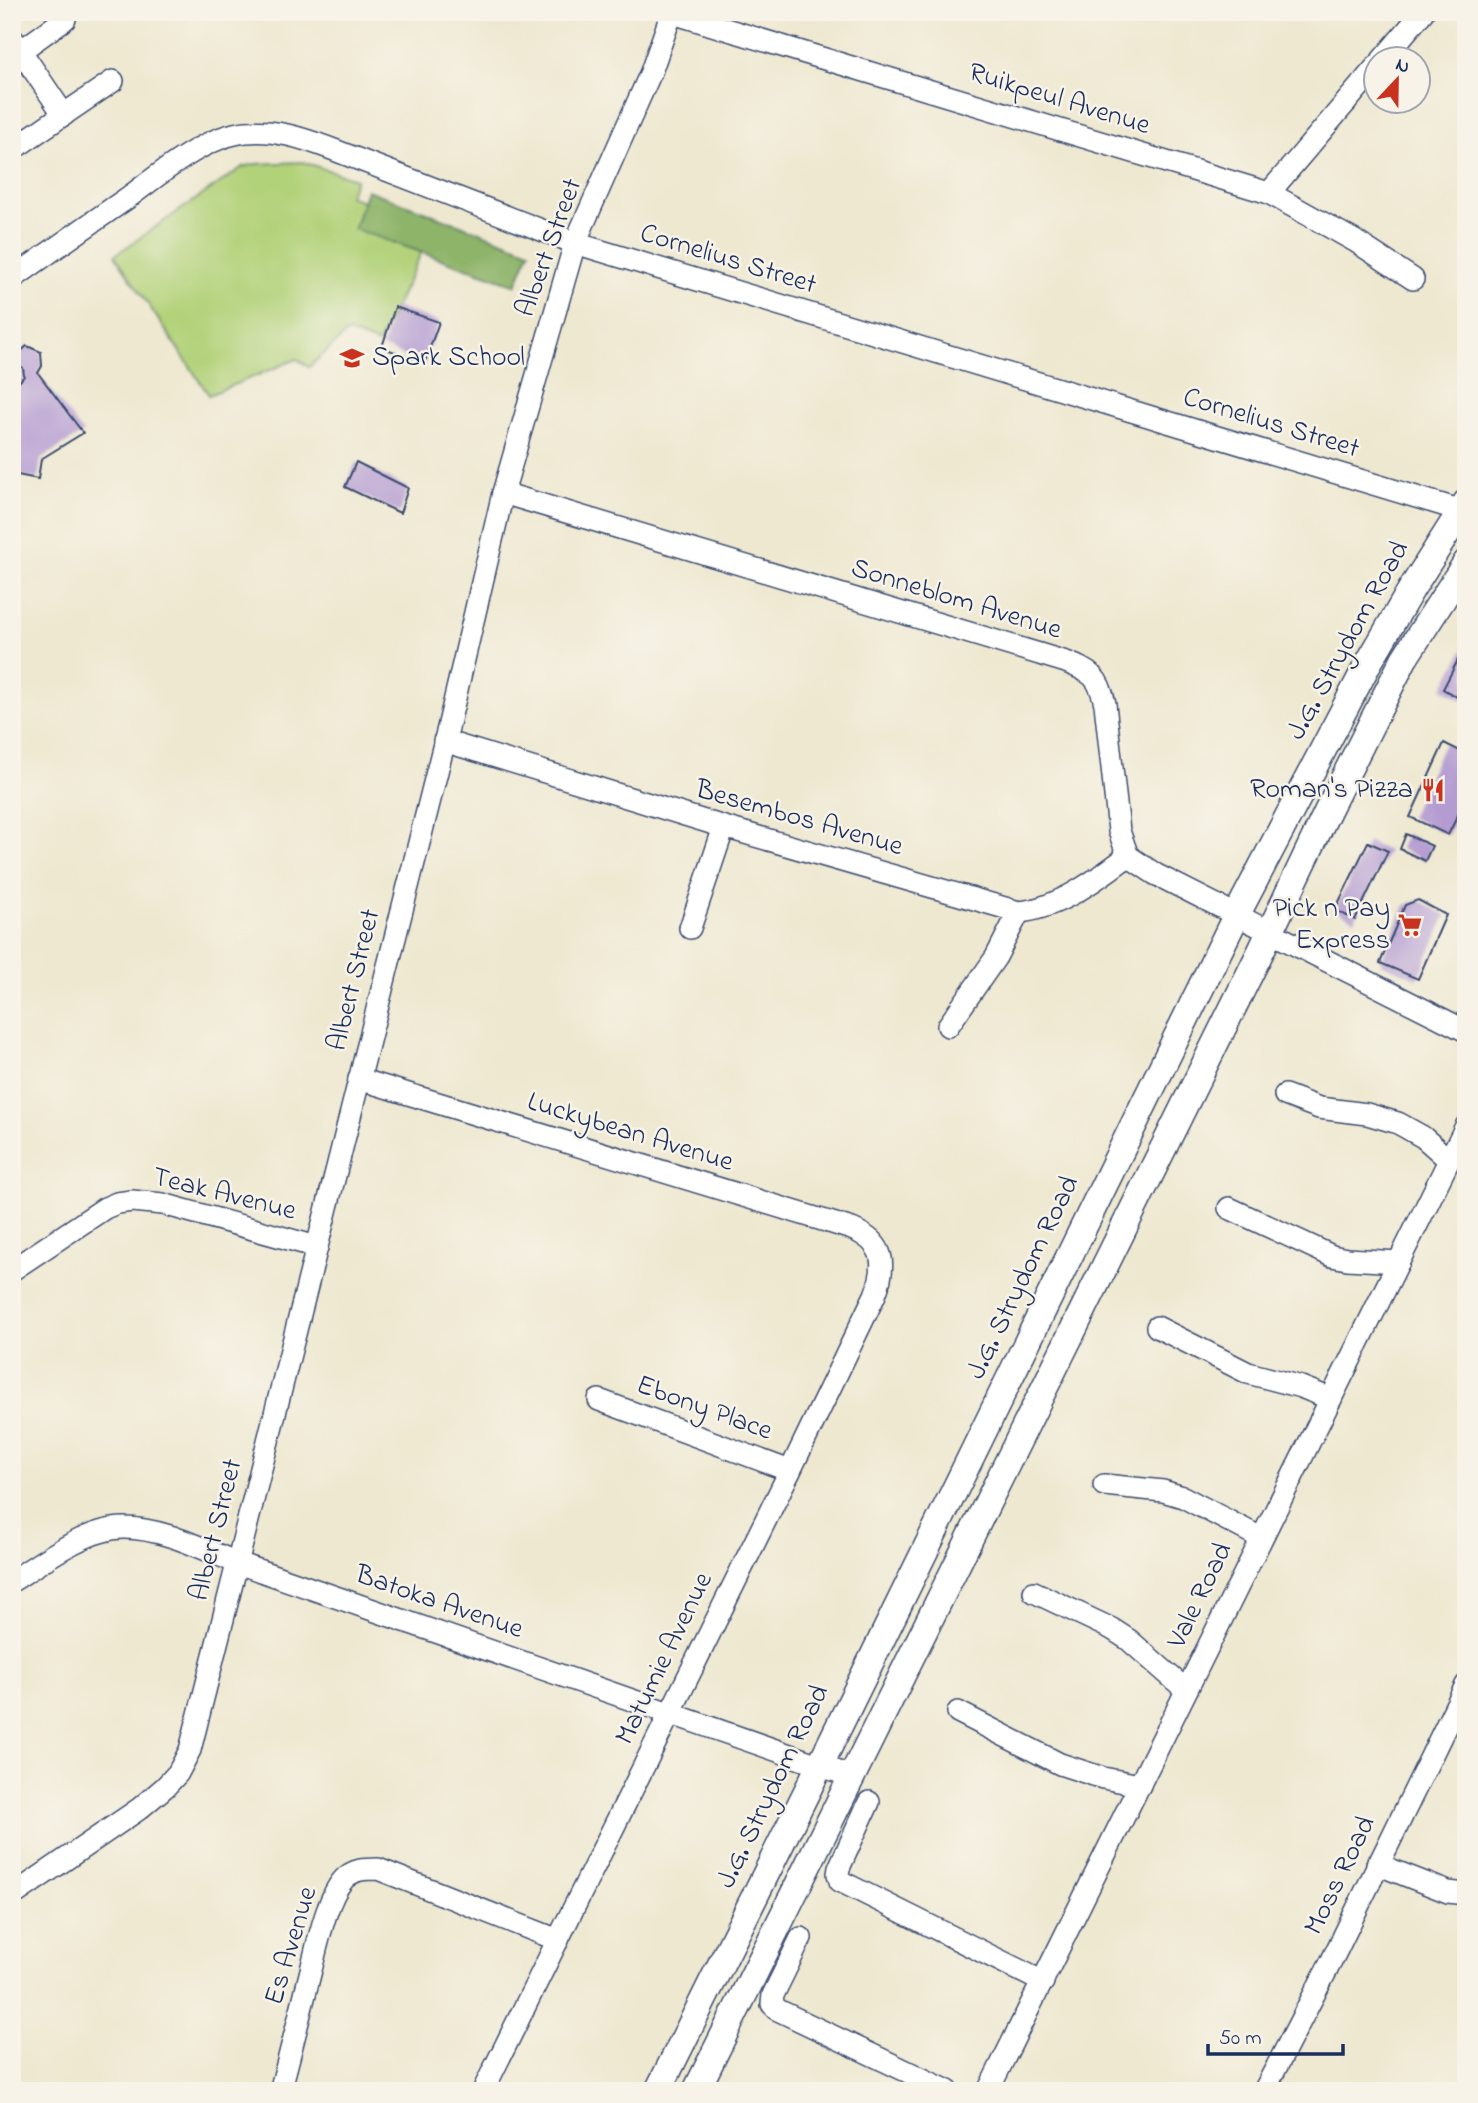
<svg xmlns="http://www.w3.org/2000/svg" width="1478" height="2103" font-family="'Indie Flower',sans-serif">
<rect width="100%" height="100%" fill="#f7f3e8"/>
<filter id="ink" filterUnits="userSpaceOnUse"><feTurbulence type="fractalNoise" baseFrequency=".0143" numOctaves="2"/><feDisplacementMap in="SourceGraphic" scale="14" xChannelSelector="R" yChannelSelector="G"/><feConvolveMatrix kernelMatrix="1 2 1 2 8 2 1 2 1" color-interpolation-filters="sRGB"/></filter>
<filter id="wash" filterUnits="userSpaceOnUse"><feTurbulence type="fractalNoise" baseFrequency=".00686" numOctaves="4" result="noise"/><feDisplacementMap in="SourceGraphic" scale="28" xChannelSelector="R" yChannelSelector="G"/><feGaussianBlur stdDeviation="1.57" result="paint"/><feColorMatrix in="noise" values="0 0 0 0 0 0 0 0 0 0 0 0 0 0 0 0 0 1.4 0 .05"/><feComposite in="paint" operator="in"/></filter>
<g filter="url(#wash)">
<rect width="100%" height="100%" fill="#eee8d0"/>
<polygon fill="#b2d279" stroke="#66806c" stroke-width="2" points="303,162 356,179 349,196 433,228 378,344 348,332 309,367 297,359 209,395 115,255 243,167 255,164"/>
<polygon fill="#8db469" stroke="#547264" stroke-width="2" points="367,190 530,251 516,285 354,229"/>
<g id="blocks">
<g fill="#b49bd2">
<polygon points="395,307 439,322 424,364 382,347"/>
<polygon points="27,346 41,352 42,366 38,373 83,433 41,459 38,479 12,474 12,382 14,378 20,381 24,376 23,368 12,359"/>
<polygon points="356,462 408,488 400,513 345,487"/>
<polygon points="1466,644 1466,702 1443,689"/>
<polygon points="1444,743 1466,754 1466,799 1448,835 1410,817"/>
<polygon points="1406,834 1432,846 1425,861 1400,849"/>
<polygon points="1368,842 1388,851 1355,920 1335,910"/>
<polygon points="1418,900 1446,915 1418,979 1380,963 1405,905"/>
</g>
</g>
</g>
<g filter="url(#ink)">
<use href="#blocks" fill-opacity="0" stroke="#3b4b6f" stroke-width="2"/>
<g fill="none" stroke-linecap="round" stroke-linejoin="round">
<g stroke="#3b4b6f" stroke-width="24">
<g id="minor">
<polyline points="669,12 1269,193 1355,241 1413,279"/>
<polyline points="12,38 64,115"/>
<polyline points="12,57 65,19"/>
<polyline points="1382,60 1423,12"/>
<polyline points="19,145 113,81"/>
<polyline points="1269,193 1376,67"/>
<path d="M12,279C50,252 88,225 126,199C159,175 204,136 246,132C275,129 302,138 329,148L575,243L1466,512"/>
<path d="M503,493L1066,662C1091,672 1099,676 1105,704L1119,831L1124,845L1128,856L1155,874L1466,1031"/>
<path d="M444,741L724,827L1019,912C1059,908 1096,880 1128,856"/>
<polyline points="690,928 724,827"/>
<polyline points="948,1026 996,957 1019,912"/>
<path d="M359,1079L852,1229C885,1243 887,1264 875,1295L790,1471L483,2091"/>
<polyline points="1285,1095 1319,1108 1367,1114 1398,1123 1423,1137 1449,1160"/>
<polyline points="1229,1208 1332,1256 1347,1259 1399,1262"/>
<polyline points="12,1270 105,1208 117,1203 132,1201 163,1204 317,1247"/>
<polyline points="1157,1327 1248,1373 1301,1387 1331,1399"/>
<polyline points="599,1400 790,1471"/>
<polyline points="1104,1485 1163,1491 1183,1497 1261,1538"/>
<path d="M12,1581C43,1561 87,1528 124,1528C163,1528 202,1549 238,1563L853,1777"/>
<polyline points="1034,1592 1112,1629 1129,1640 1186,1690"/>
<polyline points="958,1712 1060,1764 1103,1778 1140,1785"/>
<polyline points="869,1802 839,1868 838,1874 840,1881 1043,1982"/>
<polyline points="1377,1864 1448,1892 1466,1894"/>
<polyline points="12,1896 139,1809 165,1787 178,1773 190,1750 448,728 503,493 575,243 651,72 672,12"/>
<polyline points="801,1938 773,1995 772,2004 778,2010 948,2091"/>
<path d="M280,2091C291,2051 301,2010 311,1970C317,1946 327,1897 344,1879C354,1869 364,1869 378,1869L558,1940"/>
<polyline points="988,2091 1466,1126"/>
<polyline points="1264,2091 1332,1960 1466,1685"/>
</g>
</g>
<g stroke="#3b4b6f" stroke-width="29">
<g id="tertiary">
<polyline points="658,2091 820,1765 1236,916 1369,662 1412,588 1466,503"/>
<polyline points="696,2091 1260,953 1328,810 1404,659 1466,563"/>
</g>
</g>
<use href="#minor" stroke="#fff" stroke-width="21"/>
<use href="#tertiary" stroke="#fff" stroke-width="26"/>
</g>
</g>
<defs>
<g id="school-bare" transform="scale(1.89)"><path d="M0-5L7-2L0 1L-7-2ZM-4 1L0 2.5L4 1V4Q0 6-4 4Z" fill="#c8321e" stroke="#f7f3e8" stroke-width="2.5" paint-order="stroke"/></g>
<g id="restaurant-bare" transform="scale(1.89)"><path d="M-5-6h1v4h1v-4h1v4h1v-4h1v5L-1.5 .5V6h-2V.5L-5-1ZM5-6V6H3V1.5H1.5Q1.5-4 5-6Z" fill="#c8321e" stroke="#f7f3e8" stroke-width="2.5" paint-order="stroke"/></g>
<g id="supermarket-bare" transform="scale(1.89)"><path d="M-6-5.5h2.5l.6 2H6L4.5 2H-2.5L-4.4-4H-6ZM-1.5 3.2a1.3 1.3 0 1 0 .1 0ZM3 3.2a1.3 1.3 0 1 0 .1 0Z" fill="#c8321e" stroke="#f7f3e8" stroke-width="2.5" paint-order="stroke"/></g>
</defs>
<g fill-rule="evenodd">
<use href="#school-bare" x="352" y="358"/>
<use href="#restaurant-bare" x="1433" y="790"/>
<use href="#supermarket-bare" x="1410" y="925"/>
</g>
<g text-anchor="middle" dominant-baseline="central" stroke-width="5" stroke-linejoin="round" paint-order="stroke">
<g font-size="28" fill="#1b2f5e" stroke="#f7f3e8">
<text transform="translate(1059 100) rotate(17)">Ruikpeul Avenue</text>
<text transform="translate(550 248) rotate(-70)">Albert Street</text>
<text transform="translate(728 260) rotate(17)">Cornelius Street</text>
<text transform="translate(1271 424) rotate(17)">Cornelius Street</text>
<text transform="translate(956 600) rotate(17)">Sonneblom Avenue</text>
<text transform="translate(1349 641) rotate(-61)">J.G. Strydom Road</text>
<text transform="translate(799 819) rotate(16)">Besembos Avenue</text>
<text transform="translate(355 980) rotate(-76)">Albert Street</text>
<text transform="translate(630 1133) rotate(17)">Luckybean Avenue</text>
<text transform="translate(224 1195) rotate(14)">Teak Avenue</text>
<text transform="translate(1024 1278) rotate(-64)">J.G. Strydom Road</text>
<text transform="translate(704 1409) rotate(20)">Ebony Place</text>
<text transform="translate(217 1530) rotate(-76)">Albert Street</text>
<text transform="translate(1201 1596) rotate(-64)">Vale Road</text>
<text transform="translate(439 1603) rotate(19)">Batoka Avenue</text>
<text transform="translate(665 1659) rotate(-64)">Matumie Avenue</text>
<text transform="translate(774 1787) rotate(-64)">J.G. Strydom Road</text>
<text transform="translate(1341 1876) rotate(-64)">Moss Road</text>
<text transform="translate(292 1946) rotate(-73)">Es Avenue</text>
</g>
<g font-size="28" fill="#1b2f5e" stroke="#f7f3e8" text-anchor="end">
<text x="372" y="358" text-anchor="start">Spark School</text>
<text x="1413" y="790">Roman's Pizza</text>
<text x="1390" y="909">Pick n Pay<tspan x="1390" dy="32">Express</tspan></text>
</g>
</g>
<rect width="1478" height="2103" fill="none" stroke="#f7f3e8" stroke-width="42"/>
<g transform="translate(1397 80) rotate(22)"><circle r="33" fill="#f7f3e8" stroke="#9fa5b1" stroke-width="2"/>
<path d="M0-5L12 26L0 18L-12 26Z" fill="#c8321e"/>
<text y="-10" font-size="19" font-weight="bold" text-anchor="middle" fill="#1b2f5e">N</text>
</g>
<path d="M1208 2044v10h135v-10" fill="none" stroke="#1b2f5e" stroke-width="3.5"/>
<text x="1219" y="2044" font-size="21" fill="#1b2f5e" stroke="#f7f3e8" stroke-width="5" paint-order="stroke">50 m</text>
</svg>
